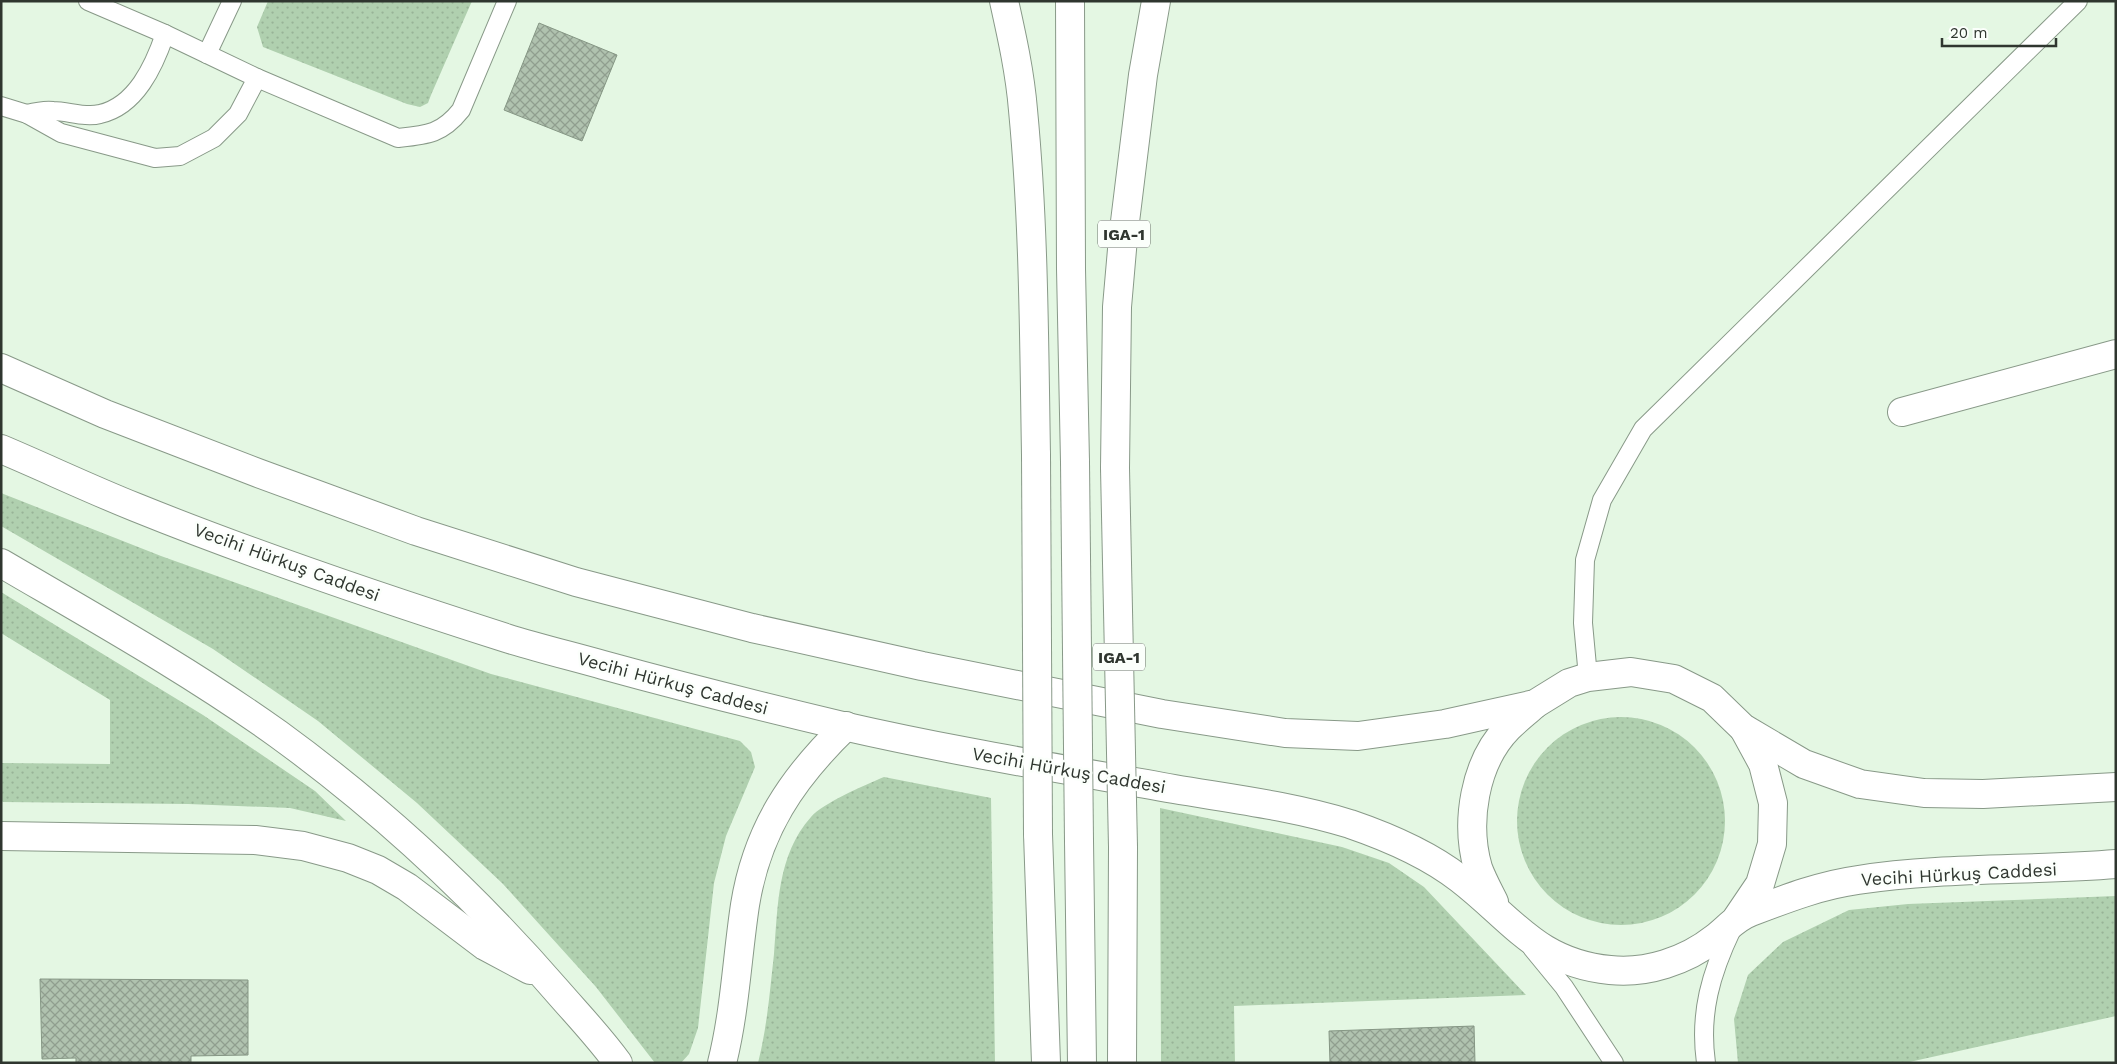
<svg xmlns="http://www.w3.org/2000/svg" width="2117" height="1064" font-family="'Work Sans',sans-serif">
<defs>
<pattern id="grass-dots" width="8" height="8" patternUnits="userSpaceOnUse" patternTransform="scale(1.25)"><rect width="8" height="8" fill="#b0d0af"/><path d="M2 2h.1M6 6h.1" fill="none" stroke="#98b397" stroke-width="1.8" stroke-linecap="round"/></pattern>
<pattern id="building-cross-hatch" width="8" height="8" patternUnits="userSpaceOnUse" patternTransform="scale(1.25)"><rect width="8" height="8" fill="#b0c2af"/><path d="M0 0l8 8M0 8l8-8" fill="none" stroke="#909e8f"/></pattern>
</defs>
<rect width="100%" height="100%" fill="#e4f7e3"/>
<g fill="url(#grass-dots)">
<polygon points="268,1 472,1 431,95 428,103 420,107 407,104 263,47 257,27"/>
<polygon points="1,493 161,556 491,674 740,741 751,752 755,767 726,836 714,883 698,1028 689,1054 681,1063 655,1063 596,987 503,884 417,803 318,721 213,649 1,526"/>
<polygon points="1,592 203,715 315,791 346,821 290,808 188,804 3,802 1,800 1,763 110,764 110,700 1,633"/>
<circle cx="1621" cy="821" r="104"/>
<path d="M884,777L991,798L995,1063H758C767,1028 770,990 774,954C778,906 777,855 811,817C823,803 865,785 884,777Z"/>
<polygon points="1160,808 1342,847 1389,863 1424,887 1526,995 1234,1006 1235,1063 1161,1063"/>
<polygon points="2116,896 2116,1016 1905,1063 1738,1063 1734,1019 1748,975 1783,942 1849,910 1908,904"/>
</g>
<g fill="url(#building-cross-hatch)" stroke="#859684">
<polygon points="539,23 617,55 582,141 504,110"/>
<polygon points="40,979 248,980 248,1055 191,1056 191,1063 76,1063 76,1058 42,1059"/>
<polygon points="1474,1026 1475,1063 1330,1063 1329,1031"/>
</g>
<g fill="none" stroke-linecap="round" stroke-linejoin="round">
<g stroke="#898" stroke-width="20">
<g id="lane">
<path d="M88,1L165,34L257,78L398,138C427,135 442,134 461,110L507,1"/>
<polyline points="207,54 232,1"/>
<polyline points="1,106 27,114 61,133 155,158 180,156 214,138 238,114 257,78"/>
<path d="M27,114C35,112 45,110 53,111C68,111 85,118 100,114C136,106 154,66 165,34"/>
<polyline points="1588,677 1583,623 1585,560 1602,500 1643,429 2078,1"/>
<polyline points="1532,948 1564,987 1614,1063"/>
<path d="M1706,1063C1699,1013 1711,973 1732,929"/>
</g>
</g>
<g stroke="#898" stroke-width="30">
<polyline id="street" points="1902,412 2116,354"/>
</g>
<g stroke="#898" stroke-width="30">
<g id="primary">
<polyline points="1,368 105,414 258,473 416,531 576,582 752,628 922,666 1162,714 1285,733 1358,736 1445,724 1535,704 1569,683 1588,677 1631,672 1674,679 1712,698 1743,728 1804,764 1860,784 1924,793 1983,794 2116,787"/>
<path d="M1,449C46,468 90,489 135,507C256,556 381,598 506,638C538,648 571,656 603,665C683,687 763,707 843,726C952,751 1063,769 1174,789C1233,799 1292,806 1350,824C1388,837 1428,854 1460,879C1512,919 1537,963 1610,970C1646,974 1686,961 1715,938C1728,928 1735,918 1751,912C1785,899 1821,885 1858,880C1943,867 2030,871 2116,864"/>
<path d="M1,563C95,618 190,671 278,734C381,809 475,896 558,992C578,1015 600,1038 618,1063"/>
<polyline points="1,836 255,840 303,846 348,858 378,870 407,887 485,946 530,970"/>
<path d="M1494,902C1489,892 1482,879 1478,868C1465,823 1474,763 1508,728C1516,720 1525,713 1534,705"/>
<polyline points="1737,918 1760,884 1772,844 1773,803 1763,764 1744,729"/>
<path d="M722,1063C735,1011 737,958 745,905C757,830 792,778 846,726"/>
</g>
</g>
<g stroke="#898" stroke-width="30">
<g id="highway">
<path d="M1004,1C1012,37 1020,73 1023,110C1034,225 1034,340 1036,455"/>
<polyline points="1070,1 1071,269 1075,462"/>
<polyline points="1115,468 1117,307 1123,238 1143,75 1156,1"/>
<polyline points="1038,834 1046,1063"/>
<polyline points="1079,841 1082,1063"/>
<polyline points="1122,1063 1123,847"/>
</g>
</g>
<use href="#lane" stroke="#fff" stroke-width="18"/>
<use href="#street" stroke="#fff" stroke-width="28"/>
<use href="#primary" stroke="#fff" stroke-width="28"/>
<use href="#highway" stroke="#fff" stroke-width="28"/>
<g stroke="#898" stroke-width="30" stroke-linecap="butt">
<g id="highway-bridge">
<polyline points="1036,455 1038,834"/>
<polyline points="1075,462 1079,841"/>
<polyline points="1115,468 1123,847"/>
</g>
</g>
<use href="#highway-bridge" stroke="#fff" stroke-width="28"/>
</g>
<g text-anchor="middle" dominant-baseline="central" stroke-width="5" stroke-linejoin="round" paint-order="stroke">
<g fill="#fbfffb" stroke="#6c726c" stroke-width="1">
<rect x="1098" y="220.5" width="52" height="27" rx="4"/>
<rect x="1093" y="643.5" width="52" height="27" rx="4"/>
</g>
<g font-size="16" font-weight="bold" fill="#2f362f">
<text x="1124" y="234">IGA-1</text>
<text x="1119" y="657">IGA-1</text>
</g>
<g font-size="18" fill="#2f362f" stroke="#fbfffb">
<text transform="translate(287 562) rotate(20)">Vecihi Hürkuş Caddesi</text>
<text transform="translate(673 683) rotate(15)">Vecihi Hürkuş Caddesi</text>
<text transform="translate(1069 770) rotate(10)">Vecihi Hürkuş Caddesi</text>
<text transform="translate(1959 874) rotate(-3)">Vecihi Hürkuş Caddesi</text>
</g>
</g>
<rect width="2117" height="1064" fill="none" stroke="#2f362f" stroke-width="5"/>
<path d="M1942 38v8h114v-8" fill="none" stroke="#2f362f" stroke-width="2.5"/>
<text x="1950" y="38" font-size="15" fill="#2f362f" stroke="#fbfffb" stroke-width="4" paint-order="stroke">20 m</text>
</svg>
